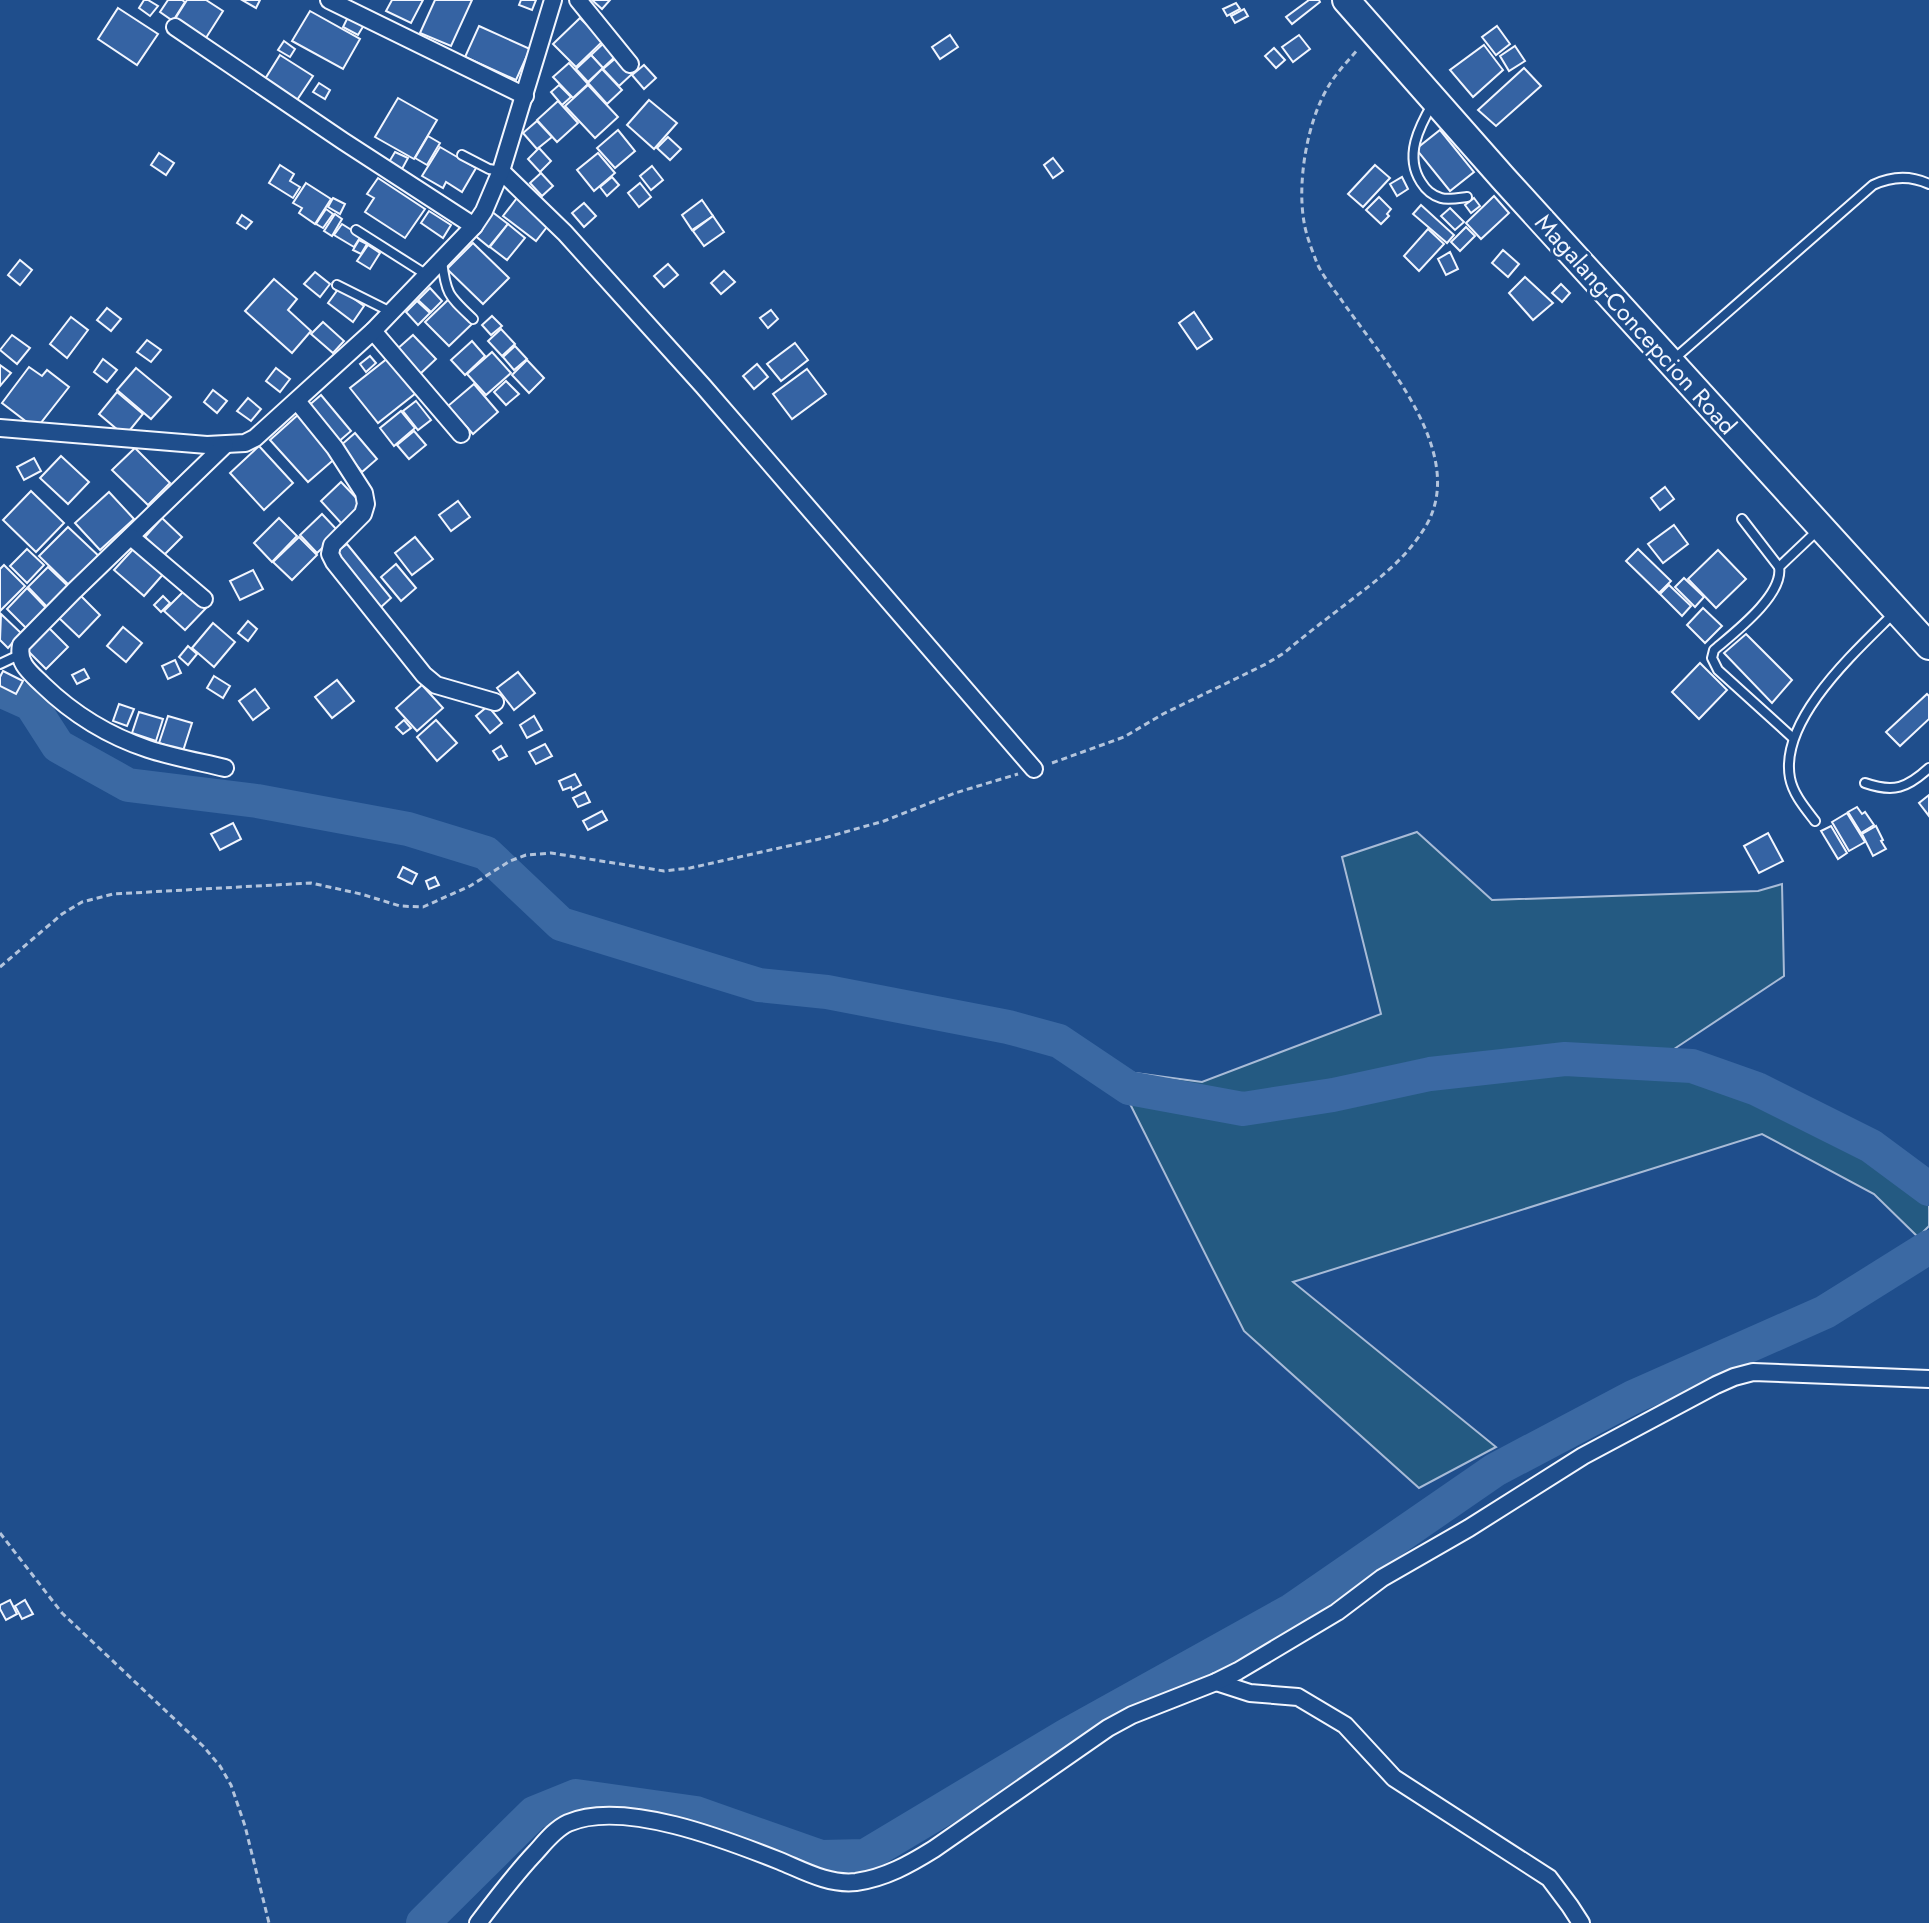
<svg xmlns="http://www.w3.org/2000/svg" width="1929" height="1923" font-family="Jost,sans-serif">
<rect width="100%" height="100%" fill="#1f4e8c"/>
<polygon fill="#245a82" stroke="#a8bbd7" stroke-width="2" points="1417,832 1492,900 1758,891 1782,884 1784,976 1668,1053 1929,1181 1929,1226 1918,1237 1874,1194 1762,1134 1293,1282 1496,1447 1419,1488 1244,1331 1113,1070 1202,1082 1381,1014 1342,857"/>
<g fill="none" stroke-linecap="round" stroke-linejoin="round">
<g stroke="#3b69a3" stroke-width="34">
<polyline points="0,690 31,704 58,746 128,785 257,801 408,829 486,853 561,924 759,985 827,992 1008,1027 1059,1041 1129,1088 1243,1109 1333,1095 1430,1074 1565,1059 1692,1066 1757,1089 1871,1146 1929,1189"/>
<polyline points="423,1923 534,1813 576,1796 696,1813 821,1857 865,1856 1067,1735 1292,1610 1495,1470 1633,1397 1825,1312 1929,1247"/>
</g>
</g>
<g fill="#3563a3" stroke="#f2f6ff" stroke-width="2">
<polygon points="144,0 148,0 158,6 150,16 139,8"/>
<polygon points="168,0 182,0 185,2 173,21 160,12"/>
<polygon points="187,0 206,0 223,11 204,41 173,22"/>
<polygon points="242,0 260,0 256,8"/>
<polygon points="392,0 423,0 411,23 386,11"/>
<polygon points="435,0 472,0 451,46 420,33"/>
<polygon points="521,0 536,0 532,10 519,5"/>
<polygon points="592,0 610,0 602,9"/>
<polygon points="1309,0 1319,0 1320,2 1292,24 1286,17"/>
<polygon points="1236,3 1240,9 1227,16 1223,9"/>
<polygon points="118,8 158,34 137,65 98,39"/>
<polygon points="1244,9 1248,16 1235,23 1231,16"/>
<polygon points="310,11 360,39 343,69 292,41"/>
<polygon points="348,17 364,25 358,35 343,27"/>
<polygon points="580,18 603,41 576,67 553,44"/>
<polygon points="479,26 530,49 516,80 465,57"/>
<polygon points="1497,26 1510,44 1496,55 1482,37"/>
<polygon points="950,35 958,47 940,59 932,47"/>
<polygon points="1299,35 1310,49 1293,62 1282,47"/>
<polygon points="284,41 295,49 290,57 278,50"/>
<polygon points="606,41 618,54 603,68 591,55"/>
<polygon points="1484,45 1503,70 1473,97 1450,70"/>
<polygon points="1515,46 1525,61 1509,71 1500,56"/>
<polygon points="1274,48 1285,60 1276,68 1265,56"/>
<polygon points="280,55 313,76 297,100 265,79"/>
<polygon points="591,55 603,68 588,82 576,69"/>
<polygon points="617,57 632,74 619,86 603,69"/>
<polygon points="569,63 588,84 573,98 553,77"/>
<polygon points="644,65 656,78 644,89 632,75"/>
<polygon points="1524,68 1541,86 1496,126 1478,110"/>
<polygon points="602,69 622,90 607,104 588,83"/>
<polygon points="319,83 330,90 325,99 313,92"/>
<polygon points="559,85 571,97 562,105 551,92"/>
<polygon points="588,85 618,117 595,138 565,106"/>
<polygon points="398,98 437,120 414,159 375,137"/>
<polygon points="649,100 677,123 654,149 627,125"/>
<polygon points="558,101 578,123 557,142 537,120"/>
<polygon points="537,121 552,137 537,149 523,133"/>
<polygon points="618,130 635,151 615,168 597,148"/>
<polygon points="1440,130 1474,172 1450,191 1416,149"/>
<polygon points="428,136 440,143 427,165 415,158"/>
<polygon points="668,137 681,149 670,160 657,148"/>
<polygon points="440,147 476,168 462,192 446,182 443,188 422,176"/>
<polygon points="539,148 551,161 540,172 528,159"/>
<polygon points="395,152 408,158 402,169 389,162"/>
<polygon points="159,153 174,163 166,175 151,165"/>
<polygon points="598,153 615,173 594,191 577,170"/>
<polygon points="1053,158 1063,171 1053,178 1044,165"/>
<polygon points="280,165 294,174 290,181 300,187 293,198 269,183"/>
<polygon points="1375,165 1390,178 1363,207 1348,194"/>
<polygon points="652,166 663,180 651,190 640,176"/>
<polygon points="541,173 553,186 542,196 530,183"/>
<polygon points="612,177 619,185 607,196 600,187"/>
<polygon points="1402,177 1408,189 1397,196 1390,184"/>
<polygon points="378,178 425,209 405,238 365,212 374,198 367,194"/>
<polygon points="306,183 331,199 315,224 299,213 302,208 293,203"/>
<polygon points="640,183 651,197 639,207 628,193"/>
<polygon points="1494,196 1509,213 1481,239 1466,223"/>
<polygon points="1379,197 1391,209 1387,214 1389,216 1381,224 1366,210"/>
<polygon points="333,198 345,204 340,214 328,207"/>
<polygon points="517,198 550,223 536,241 503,216"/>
<polygon points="1474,198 1480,206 1471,213 1465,205"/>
<polygon points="702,200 713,216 692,230 682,215"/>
<polygon points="584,203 596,216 584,227 572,213"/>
<polygon points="1421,205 1454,235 1447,243 1413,214"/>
<polygon points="1450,208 1464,222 1455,230 1441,216"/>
<polygon points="326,209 333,214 323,228 316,224"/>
<polygon points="429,211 451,225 443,238 421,223"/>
<polygon points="491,211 508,224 489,247 473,234"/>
<polygon points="335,214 342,219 332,236 324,231"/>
<polygon points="242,215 252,222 246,229 237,223"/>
<polygon points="713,216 724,232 704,246 693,231"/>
<polygon points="342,224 361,236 354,247 334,235"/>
<polygon points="508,224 525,238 507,260 490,247"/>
<polygon points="1466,227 1475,236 1460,251 1451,242"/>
<polygon points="1428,229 1444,244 1419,271 1404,256"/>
<polygon points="359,240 367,244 361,254 353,250"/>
<polygon points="473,243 509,278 483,304 447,269"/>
<polygon points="368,245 380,253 370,269 357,261"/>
<polygon points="1503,250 1519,264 1508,277 1492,263"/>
<polygon points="1450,252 1458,269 1446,275 1438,259"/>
<polygon points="20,260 32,270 20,285 8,275"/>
<polygon points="668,264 678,275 664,287 654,276"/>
<polygon points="724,271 735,282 721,294 711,283"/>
<polygon points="315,272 330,284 320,297 304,284"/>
<polygon points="1525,277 1553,303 1533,320 1509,293"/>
<polygon points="274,279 297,299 288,310 311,331 292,353 245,311"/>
<polygon points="1561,284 1570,293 1562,302 1552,293"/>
<polygon points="339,288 364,306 353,322 328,303"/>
<polygon points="430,288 442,301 431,312 418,300"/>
<polygon points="449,299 473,323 449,346 425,322"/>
<polygon points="417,301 430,313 418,325 406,312"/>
<polygon points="107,308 121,319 111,331 97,320"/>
<polygon points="771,310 778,319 768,328 760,318"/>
<polygon points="1194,312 1212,339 1197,349 1179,323"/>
<polygon points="492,316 502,326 491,335 482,325"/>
<polygon points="71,317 88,330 67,358 50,344"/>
<polygon points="323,322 344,341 333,353 311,334"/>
<polygon points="501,329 515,344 502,356 488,341"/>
<polygon points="12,335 30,348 17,364 0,350"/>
<polygon points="413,335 436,359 420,374 396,350"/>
<polygon points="147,340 161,350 151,362 137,352"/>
<polygon points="472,341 485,356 465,375 451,360"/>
<polygon points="795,343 808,360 781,381 767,364"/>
<polygon points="515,346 527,359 514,370 503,357"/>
<polygon points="492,352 511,373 486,395 467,374"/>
<polygon points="370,356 376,363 366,372 360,364"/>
<polygon points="388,358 416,393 378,423 350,388"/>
<polygon points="103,359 117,370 107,382 94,372"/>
<polygon points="527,360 544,378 529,393 512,375"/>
<polygon points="757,364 768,377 754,389 743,376"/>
<polygon points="0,365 11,373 0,386"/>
<polygon points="29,367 42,376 47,370 69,387 36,429 2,403"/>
<polygon points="136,368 171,397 151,419 117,390"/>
<polygon points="276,368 290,379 280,392 266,381"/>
<polygon points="807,369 826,394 792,419 773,394"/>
<polygon points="506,381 519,394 506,405 494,392"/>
<polygon points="474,384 498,412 473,434 448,406"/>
<polygon points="213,390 227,401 217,413 204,402"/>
<polygon points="117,392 143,414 125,436 99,414"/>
<polygon points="321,395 351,431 337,443 307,407"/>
<polygon points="248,398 261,409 251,421 237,411"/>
<polygon points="416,401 431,420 418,430 403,411"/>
<polygon points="401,411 415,428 394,446 380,428"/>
<polygon points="300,413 338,456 308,482 270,440"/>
<polygon points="414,431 426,445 409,459 397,445"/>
<polygon points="355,433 377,459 362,472 340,446"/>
<polygon points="259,446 293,483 264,510 230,473"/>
<polygon points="135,448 170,483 148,505 112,470"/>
<polygon points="61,456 89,482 68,504 40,478"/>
<polygon points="34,458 41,471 24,480 17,467"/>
<polygon points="341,482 363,505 342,524 321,501"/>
<polygon points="1665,487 1674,499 1660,510 1651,498"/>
<polygon points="31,491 64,523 36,552 3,520"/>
<polygon points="109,492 134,519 100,550 75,523"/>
<polygon points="458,501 470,517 451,531 439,515"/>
<polygon points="322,514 339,532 317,553 300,535"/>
<polygon points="162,518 182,537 164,555 145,537"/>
<polygon points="279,518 297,536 272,562 254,543"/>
<polygon points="1674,525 1688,544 1663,563 1648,544"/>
<polygon points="68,527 102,559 72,588 39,556"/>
<polygon points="299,537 317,555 292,580 273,562"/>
<polygon points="415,537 433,559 412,575 395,553"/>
<polygon points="347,544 391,598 380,608 335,553"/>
<polygon points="137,545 166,571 144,596 114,570"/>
<polygon points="27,549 44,565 27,583 10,566"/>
<polygon points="1638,549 1671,581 1659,593 1626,561"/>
<polygon points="1718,550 1746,579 1716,608 1688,579"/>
<polygon points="396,564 416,588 401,601 381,577"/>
<polygon points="4,565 25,586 0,611 0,569"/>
<polygon points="48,567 72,590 51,611 28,587"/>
<polygon points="253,570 263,589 240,600 230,581"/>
<polygon points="1684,578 1704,597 1695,607 1675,587"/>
<polygon points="1669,585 1691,606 1682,616 1660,594"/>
<polygon points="188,587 208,606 185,630 164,611"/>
<polygon points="27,588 50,612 30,632 7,609"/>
<polygon points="80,595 100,615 79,637 58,617"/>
<polygon points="163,596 170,603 161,612 154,605"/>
<polygon points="1703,608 1722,626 1705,643 1687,625"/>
<polygon points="1,614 21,633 8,648 0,640"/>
<polygon points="248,621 257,629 248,641 238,633"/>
<polygon points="213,623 235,642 214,667 192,648"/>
<polygon points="48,627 68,647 46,669 26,649"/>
<polygon points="123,627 142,643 126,662 107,646"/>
<polygon points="1746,634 1792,680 1772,703 1724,653"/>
<polygon points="188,646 197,654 188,665 179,657"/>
<polygon points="175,660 181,673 168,679 162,666"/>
<polygon points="1700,663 1727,690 1699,719 1672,692"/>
<polygon points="84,669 89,678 77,684 72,675"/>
<polygon points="3,671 23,681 16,694 0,686 0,677"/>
<polygon points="518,672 535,693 514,710 497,688"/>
<polygon points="214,676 230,686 223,698 207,688"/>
<polygon points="337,680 354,701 332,718 315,697"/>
<polygon points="422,685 443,708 417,731 396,708"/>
<polygon points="255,689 269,708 253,720 239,701"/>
<polygon points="1927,694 1929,696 1929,719 1900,746 1886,732"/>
<polygon points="119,704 134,709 127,726 113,721"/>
<polygon points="488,706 502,723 490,733 476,716"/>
<polygon points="139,712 163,719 156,741 132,733"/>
<polygon points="168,716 192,723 183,751 159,743"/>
<polygon points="534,716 542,730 527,738 520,725"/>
<polygon points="404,720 411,728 403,734 396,727"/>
<polygon points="436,720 457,743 437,761 417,737"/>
<polygon points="545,744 552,756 536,764 529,752"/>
<polygon points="501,746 507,756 499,760 493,751"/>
<polygon points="575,774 581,785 572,790 571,787 563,790 559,781"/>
<polygon points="585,792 590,802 578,807 573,798"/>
<polygon points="1929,795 1929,816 1919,803"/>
<polygon points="1857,807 1862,814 1865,812 1874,825 1861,833 1848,812"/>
<polygon points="602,811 607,820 588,830 583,821"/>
<polygon points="1847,813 1865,842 1849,851 1832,822"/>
<polygon points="233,823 241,839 220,850 211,834"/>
<polygon points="1831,826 1847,853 1838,859 1821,831"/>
<polygon points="1876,826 1883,840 1881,841 1886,849 1873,856 1862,834"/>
<polygon points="1768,833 1783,861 1759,873 1744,846"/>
<polygon points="403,867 417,874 412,884 398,877"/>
<polygon points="435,877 439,885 429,889 426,881"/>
<polygon points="10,1600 17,1614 6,1620 0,1609 0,1605"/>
<polygon points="25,1600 33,1614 22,1619 15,1606"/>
</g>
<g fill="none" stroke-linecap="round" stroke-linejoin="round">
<g stroke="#f2f6ff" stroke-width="12">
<g id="lane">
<path d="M1433,103C1419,127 1404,156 1421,182C1426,190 1431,195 1441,198C1448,200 1459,198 1467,197"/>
<polyline points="462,155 489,169 501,171"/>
<polyline points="356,230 427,275"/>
<path d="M442,261C446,295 449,296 473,319"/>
<polyline points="337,285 391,312"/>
<path d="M1674,359L1873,185C1892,176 1910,175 1929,184"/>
<path d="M1742,519L1779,567C1784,595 1734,633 1714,650L1712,658L1718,670L1793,738"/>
<polyline points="1779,567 1817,531"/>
<polyline points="0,664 19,655"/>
<path d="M1865,783C1894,793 1907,788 1929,768"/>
<path d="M1815,821C1805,808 1793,794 1790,778C1779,720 1855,652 1893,614"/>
</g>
</g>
<g stroke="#f2f6ff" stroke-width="20">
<g id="street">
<polyline points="329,0 525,96"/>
<polyline points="578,0 630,64"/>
<polyline points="175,27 343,141 474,226"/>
<polyline points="501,171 565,233 703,386 1034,769"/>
<polyline points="373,331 461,434"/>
<polyline points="297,401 335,448 364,493 366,504 363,514 332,545 330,554 334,562 424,675 436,685 495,702"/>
<polyline points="0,428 207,445 245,443 255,438 373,331 474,226 484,211 501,171 553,0"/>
<path d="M225,445L74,591L21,645C17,664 31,673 43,685C72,713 109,736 148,749C173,757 200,762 225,768"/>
<polyline points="131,537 204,599"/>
<polyline points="1216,1682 1250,1693 1298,1697 1345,1725 1394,1778 1549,1878 1570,1906 1581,1923"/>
<path d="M478,1923C497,1898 515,1874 536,1852C545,1842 555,1829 568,1823C623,1799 727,1840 780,1861C804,1871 829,1885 856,1882C885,1878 910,1864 934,1849L1108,1728L1132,1715L1216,1682L1238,1671L1337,1612L1382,1578L1469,1528L1583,1456L1716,1385L1734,1377L1753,1372L1929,1379"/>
</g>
</g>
<g stroke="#f2f6ff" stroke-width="30">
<polyline id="primary" points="1346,0 1503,178 1929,646"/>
</g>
<g stroke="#b3c4dc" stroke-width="3" stroke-dasharray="6 4" stroke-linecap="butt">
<path d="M1052,763L1124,737L1163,714L1266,664L1284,653C1304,636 1325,620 1346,604C1378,579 1406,560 1427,524C1468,450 1379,355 1340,298C1332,287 1322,275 1317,263C1312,250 1306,235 1304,222C1297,182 1307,122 1328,87C1336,73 1348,61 1358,49"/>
<polyline points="0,967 62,914 82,902 113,894 311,883 361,894 400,906 423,907 470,886 510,861 526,855 551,853 664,871 690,868 824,838 884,821 955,793 1018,774"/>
<polyline points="0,1533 62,1613 203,1746 220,1766 231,1785 245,1826 269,1923"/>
</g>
<use href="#lane" stroke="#1f4e8c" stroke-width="8"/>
<use href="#street" stroke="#1f4e8c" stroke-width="16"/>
<use href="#primary" stroke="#1f4e8c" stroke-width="26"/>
</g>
<g text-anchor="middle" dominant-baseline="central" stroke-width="6" stroke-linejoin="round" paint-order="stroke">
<g font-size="24" fill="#f2f6ff" stroke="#1f4e8c">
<text transform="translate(1636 324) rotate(48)">Magalang-Concepcion Road</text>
</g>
</g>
</svg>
